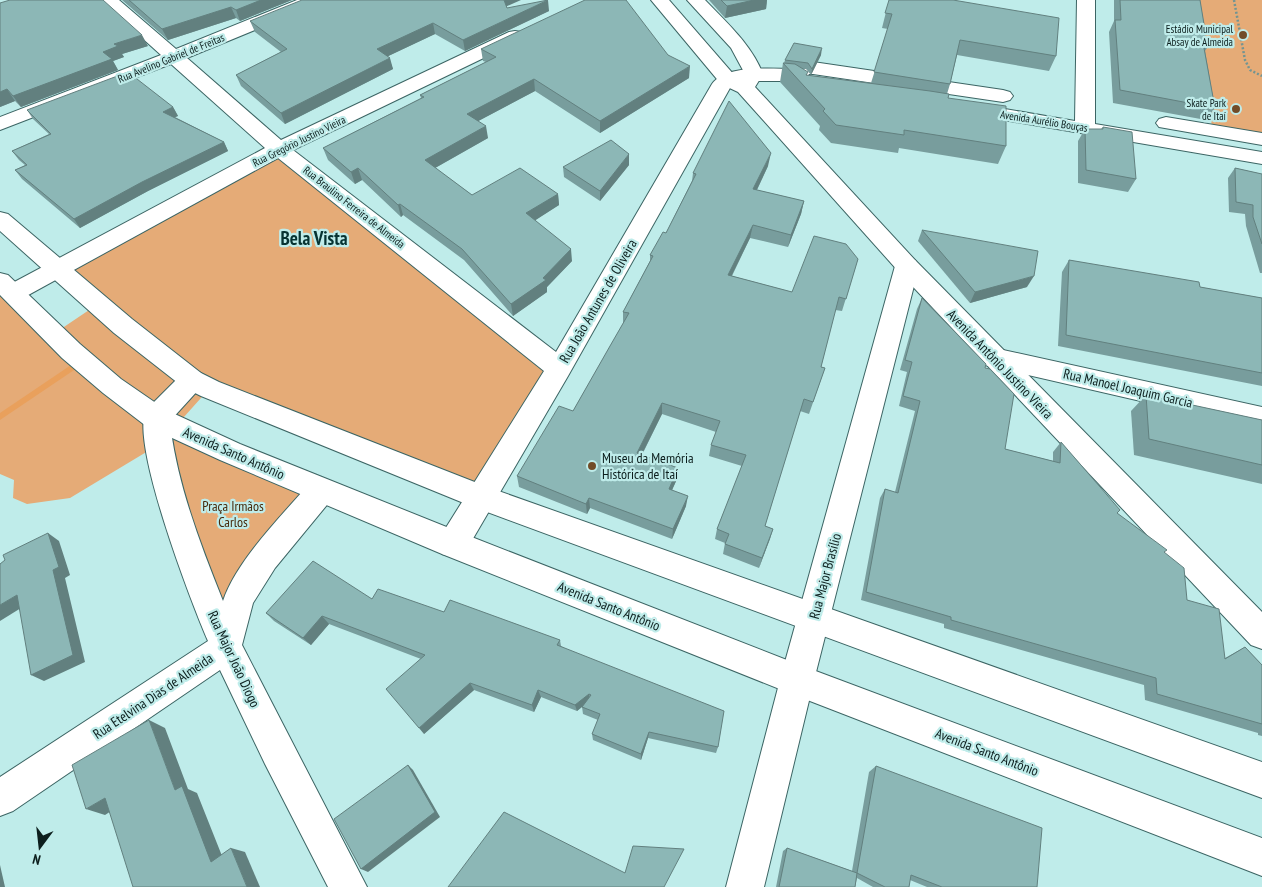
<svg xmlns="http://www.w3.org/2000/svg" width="1262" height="887" font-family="'PT Sans Narrow',sans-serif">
<rect width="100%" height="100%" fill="#bfecea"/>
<g fill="#e5ab77">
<polygon points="1194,0 1262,0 1262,136 1212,127"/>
<polygon points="279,149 559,369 481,497 209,389 175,427 321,491 225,648 158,445 70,498 27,504 13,498 14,480 0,474 0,285 52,335 98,304 57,267"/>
</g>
<polygon fill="#e9a05c" points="77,361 83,364 0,420 0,413"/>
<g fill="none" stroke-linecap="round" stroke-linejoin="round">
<g stroke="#3c6564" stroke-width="2">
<g id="minor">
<path d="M100,0H119L176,49L297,0H321L318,4L187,58L281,140L509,32L515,31L521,32L524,36L521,40L293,150L556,352L712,84C726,64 772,69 794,69L796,66L813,62L1003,90L1010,92L1013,96L1010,100L1003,102L813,74H809L806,79L799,81H748L730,88L568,376L464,554L453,557L442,554L438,544L442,534L544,371L278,158L21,299L13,302L5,299L1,293L5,287L265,148L171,64L0,130V117L161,55Z"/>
<polygon points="1077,0 1095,0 1095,124 1262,152 1262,164 963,113 960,109 963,105 970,103 1075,121"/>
<polygon points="1166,117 1262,133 1262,145 1159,127 1156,123 1159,119"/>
<polygon points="907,258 915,260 919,266 814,680 764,887 726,887 780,680 895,266 899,260"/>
<polygon points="994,348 1262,407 1262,429 985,365 981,358 985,351"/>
<path d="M192,370L201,373L205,380L201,387L170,421L171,431C179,489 201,546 223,601C236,561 283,514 311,482L321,479L331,482L335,491L331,500L275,568L253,603L242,645L367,887H328L265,764L220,670L13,811L0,816V777L208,641C191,602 130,443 146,410L183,373Z"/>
</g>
</g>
<g stroke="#3c6564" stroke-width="2">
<g id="tertiary">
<polygon points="0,212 8,214 132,319 201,373 219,382 490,488 1262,762 1262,798 471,506 201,396 183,387 114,333 0,231"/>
<polygon points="0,273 8,275 80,344 121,379 166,410 240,444 464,534 797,664 1262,838 1262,876 797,696 442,554 220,460 146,426 103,393 62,358 0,295"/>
</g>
</g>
<g stroke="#3c6564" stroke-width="2">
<path id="secondary" d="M651,0H669L735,76L741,79L745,74L731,48L687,0H705C727,23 751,44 763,74L755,87L915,260L1262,612V649L1251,645L899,272L738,92L721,84Z"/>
</g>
<polyline stroke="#729492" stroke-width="2.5" stroke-dasharray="2 2" stroke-linecap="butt" points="1234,0 1245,60 1250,70 1262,76"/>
<use href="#minor" fill="#fff" fill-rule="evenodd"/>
<use href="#tertiary" fill="#fff" fill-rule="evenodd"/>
<use href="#secondary" fill="#fff" fill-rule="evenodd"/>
</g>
<g fill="#789d9d">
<polygon points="122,0 292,0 240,21 236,18 168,40"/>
<polygon points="709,0 767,0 766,9 725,18"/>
<polygon points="889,0 1056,56 1049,71 957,55 950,84 947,94 948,98 1006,146 998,164 899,148 898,153 831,143 819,130 820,126 780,82 783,63 784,63 785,60 821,55 811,75 806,69 803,69 807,75 871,83 888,29 882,28"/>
<polygon points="1114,0 1200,0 1205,30 1204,33 1207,48 1205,51 1215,108 1206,120 1113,103 1109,32 1114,21"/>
<polygon points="0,3 148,46 122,54 124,57 113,61 118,70 21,107 15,101 0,107"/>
<polygon points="507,7 507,8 549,11 465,51 435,34 388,56 393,69 285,124 241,86 236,75 281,52 255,32 250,21"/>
<polygon points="481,49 668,55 689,78 600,133 535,91 478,121 488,138 435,168 472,195 558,194 559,205 535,220 572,261 547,287 547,292 513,316 464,260 403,215 401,217 362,180 355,184 328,160 323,148 421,98 420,95 486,62 483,61"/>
<polygon points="173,107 178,116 175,117 224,142 228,151 148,191 80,228 22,179 15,170 25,165 19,160 12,151 49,134 33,119 27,110"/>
<polygon points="1103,127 1136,179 1128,192 1078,183 1078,141 1085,129 1101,129"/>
<polygon points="629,165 600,201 564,177 563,167"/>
<polygon points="768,166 757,190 804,201 801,214 788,247 750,238 732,276 792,292 858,259 842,311 835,310 821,367 825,368 809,414 800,411 765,526 773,529 759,568 723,554 725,543 715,539 717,529 742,466 709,456 711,445 716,432 662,414 642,455 677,479 672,490 686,506 672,539 590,508 587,514 519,487 517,476 573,411 623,324 623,312 650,261 650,255 666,233 692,181 693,173"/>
<polygon points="1235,168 1262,174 1262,273 1260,273 1246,226 1245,214 1229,212 1228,178"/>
<polygon points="922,230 1027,287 970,303 918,241"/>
<polygon points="1069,260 1200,287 1262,298 1262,386 1058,346 1062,272"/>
<polygon points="922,298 985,368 1005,449 1053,461 1053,452 1061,442 1117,513 1164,552 1187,600 1225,658 1245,647 1262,665 1262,736 1258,735 1258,733 1145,700 1144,685 944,628 944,624 861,600 880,498 885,489 895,492 915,411 899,406 907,372 900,370 917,309"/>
<polygon points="1146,395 1262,420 1262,484 1134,455 1131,411"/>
<polygon points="372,599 444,612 560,640 561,646 718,747 716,753 648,738 641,760 593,740 592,734 598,720 583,714 582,707 577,711 541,697 534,712 474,690 424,734 421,659 329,624 311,645 274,621 266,613"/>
<polygon points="876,766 1037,887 927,887 910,880 909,887 873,887 857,878 855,887 776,887 783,851 787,848 852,871 869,772"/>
</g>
<g fill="#62807f">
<polygon points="261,0 292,0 240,21 236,10"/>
<polygon points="504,0 521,0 505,7"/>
<polygon points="548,0 549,11 465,51 463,40"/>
<polygon points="754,0 767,0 766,9 725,18 727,6"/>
<polygon points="231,7 236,18 168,40 162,29"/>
<polygon points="433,23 435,34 380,60 377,49"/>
<polygon points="142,35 148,46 122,54 124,57 113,61 118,70 21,107 13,96 103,52 114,44"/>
<polygon points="822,48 821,55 811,75 812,69"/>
<polygon points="390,58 393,69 285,124 281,113"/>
<polygon points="690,66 689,78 600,133 600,121"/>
<polygon points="534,79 535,91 469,126 467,114"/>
<polygon points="7,89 15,101 0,107 0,92"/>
<polygon points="173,107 178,116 168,120 163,112"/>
<polygon points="486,126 488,138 428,172 425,160"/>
<polygon points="224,142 228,151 148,191 80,228 74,219 142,182"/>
<polygon points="771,153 768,166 751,202 753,189"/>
<polygon points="629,154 629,165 600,201 600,191"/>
<polygon points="358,168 362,180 355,184 351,172"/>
<polygon points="558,194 559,205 528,225 526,213"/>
<polygon points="804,201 801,214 788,247 791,235"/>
<polygon points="400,204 403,215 401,217 398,205"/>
<polygon points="753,225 750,238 726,287 728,275"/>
<polygon points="571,249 572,261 547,287 547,292 513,316 511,304 543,278"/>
<polygon points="1034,276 1027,287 970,303 975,292"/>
<polygon points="662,403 662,414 637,464 637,453"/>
<polygon points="678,468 677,479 668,499 669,489"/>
<polygon points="688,496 686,506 672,539 673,529"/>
<polygon points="589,498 590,508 587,514 586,504"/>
<polygon points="773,529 770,539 759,568 762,558"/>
<polygon points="48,533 59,541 70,575 65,578 85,662 44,681 31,675 53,570"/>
<polygon points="17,595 29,603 0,621 0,605"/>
<polygon points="322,616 329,624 311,645 303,638"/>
<polygon points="470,683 474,690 424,734 419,728"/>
<polygon points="538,690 541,697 534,712 532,705"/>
<polygon points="589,694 590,700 577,711 575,705"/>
<polygon points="149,720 165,728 188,789 197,793 226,866 211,862 175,790"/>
<polygon points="649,732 648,738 641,760 641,754"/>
<polygon points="408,765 413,770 440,817 368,872 361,869"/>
<polygon points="105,798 122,804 105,815 86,809"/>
<polygon points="231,848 245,852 260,887 247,887"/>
<polygon points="0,865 5,887 0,887"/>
</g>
<g fill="#8cb7b6" stroke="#62807f">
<polygon points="10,0 103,0 142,35 114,44 118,46 103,52 112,59 13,96 7,89 0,92 0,3"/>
<polygon points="129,0 261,0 236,10 231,7 162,29"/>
<polygon points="302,0 504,0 507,8 548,0 463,40 433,23 377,49 390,58 281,113 236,75 287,49 250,21"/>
<polygon points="585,0 626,0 668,55 690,66 600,121 534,79 467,114 486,126 425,160 472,195 520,168 558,194 526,213 571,249 543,278 546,280 511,304 462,249 400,204 398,205 358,168 351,172 323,148 424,97 420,95 496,57 481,49"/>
<polygon points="721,0 754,0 727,6"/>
<polygon points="889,0 953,0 1059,18 1056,56 960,40 950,84 874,72 892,14 885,13"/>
<polygon points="1120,0 1200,0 1205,30 1204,30 1207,48 1204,48 1215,108 1120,90 1115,20 1121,20"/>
<polygon points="794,43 822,48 812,69 808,63 785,60"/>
<polygon points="783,63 795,64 808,72 806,75 930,91 949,94 948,98 1006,106 1006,146 904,130 904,135 836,125 823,111 825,109"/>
<polygon points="128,72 173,107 163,112 224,142 142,182 74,219 15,170 27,165 12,151 51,134 27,110"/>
<polygon points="729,101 771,153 753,189 804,201 791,235 753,225 728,275 792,292 814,236 846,244 858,259 846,299 839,297 821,367 825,368 813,402 804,399 765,526 773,529 762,558 725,544 729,534 717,529 746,455 711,445 720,421 662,403 637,453 678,468 669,489 688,496 673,529 589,498 586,504 517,476 559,406 573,411 610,346 629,313 623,312 653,256 650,255 663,232 666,233 696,174 693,173"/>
<polygon points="1103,127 1132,132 1136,179 1086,170 1085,129 1103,129"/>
<polygon points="611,140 629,154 600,191 563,167"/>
<polygon points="1235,168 1262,174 1262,244 1253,217 1253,205 1236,202"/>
<polygon points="922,230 1038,251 1034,276 975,292"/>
<polygon points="1069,260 1199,282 1200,287 1262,298 1262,373 1066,335"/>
<polygon points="922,298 986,364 985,368 990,369 1014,394 1005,449 1060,463 1061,442 1120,510 1117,513 1167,550 1164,552 1184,568 1187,600 1219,609 1225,659 1245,647 1262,665 1262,724 1157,694 1156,678 951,620 951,617 866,592 885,489 898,493 920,401 903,396 912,362 905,360"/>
<polygon points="1146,395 1262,420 1262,465 1149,439"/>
<polygon points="48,533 59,567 53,570 73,655 31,675 17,595 0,605 0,564 5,560 3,555"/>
<polygon points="313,561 372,599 378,589 444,612 450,600 560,640 557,645 724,711 718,747 649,732 641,754 592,734 600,714 582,707 591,695 589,694 575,705 538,690 532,705 470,683 419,728 386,689 425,655 322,616 303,638 266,613"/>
<polygon points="149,720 175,790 182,786 211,862 231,848 247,887 133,887 105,798 86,809 72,765"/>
<polygon points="408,765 435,812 361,869 334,819"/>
<polygon points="876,766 1042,828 1037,887 942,887 911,875 909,887 885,887 857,873"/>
<polygon points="504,812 625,873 633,846 684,849 664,887 448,887"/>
<polygon points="787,848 857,873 855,887 779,887"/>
</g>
<g fill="#724c28" stroke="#bfecea" stroke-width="2">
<circle cx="1243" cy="35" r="5"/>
<circle cx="1236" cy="109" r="5"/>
<circle cx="592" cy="466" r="5"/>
</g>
<g text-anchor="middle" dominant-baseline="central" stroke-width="4.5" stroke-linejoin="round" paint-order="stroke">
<g font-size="11" fill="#0c1e1d" stroke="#bfecea" text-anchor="end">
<text x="1233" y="29">Estádio Municipal<tspan x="1233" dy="13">Absay de Almeida</tspan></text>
<text x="1226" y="103">Skate Park<tspan x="1226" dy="13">de Itaí</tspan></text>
</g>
<g font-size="11" fill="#0c1e1d" stroke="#bfecea">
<text transform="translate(171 58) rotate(-22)">Rua Avelino Gabriel de Freitas</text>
<text transform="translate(1044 121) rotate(9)">Avenida Aurélio Bouças</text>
<text transform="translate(299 141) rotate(-26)">Rua Gregório Justino Vieira</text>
<text transform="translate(354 207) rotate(38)">Rua Braulino Ferreira de Almeida</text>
</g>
<g font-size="14" fill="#0c1e1d" stroke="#bfecea">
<text transform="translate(598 301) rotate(-60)">Rua João Antunes de Oliveira</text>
<text transform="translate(1000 364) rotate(46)">Avenida Antônio Justino Vieira</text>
<text transform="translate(1128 388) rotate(13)">Rua Manoel Joaquim Garcia</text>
<text transform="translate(234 453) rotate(24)">Avenida Santo Antônio</text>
<text transform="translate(825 576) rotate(-75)">Rua Major Brasílio</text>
<text transform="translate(609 606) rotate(22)">Avenida Santo Antônio</text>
<text transform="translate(234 659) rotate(65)">Rua Major João Diogo</text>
<text transform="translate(153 696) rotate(-34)">Rua Etelvina Dias de Almeida</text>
<text transform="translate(987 752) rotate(21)">Avenida Santo Antônio</text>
</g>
<g font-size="14" fill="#0c1e1d" stroke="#bfecea" text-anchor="start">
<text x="602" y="458">Museu da Memória<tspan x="602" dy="16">Histórica de Itaí</tspan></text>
</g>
<g font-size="14" fill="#46290b" stroke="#bfecea">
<text x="233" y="506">Praça Irmãos<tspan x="233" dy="16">Carlos</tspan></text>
</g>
<g font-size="19" font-weight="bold" fill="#063332" stroke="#bfecea">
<text x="314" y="238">Bela Vista</text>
</g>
</g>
<g transform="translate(40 847) rotate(195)" stroke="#bfecea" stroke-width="4" paint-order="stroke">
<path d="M0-4L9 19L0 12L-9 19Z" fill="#0c1e1d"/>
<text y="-8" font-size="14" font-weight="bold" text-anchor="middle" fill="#0c1e1d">N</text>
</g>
</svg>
